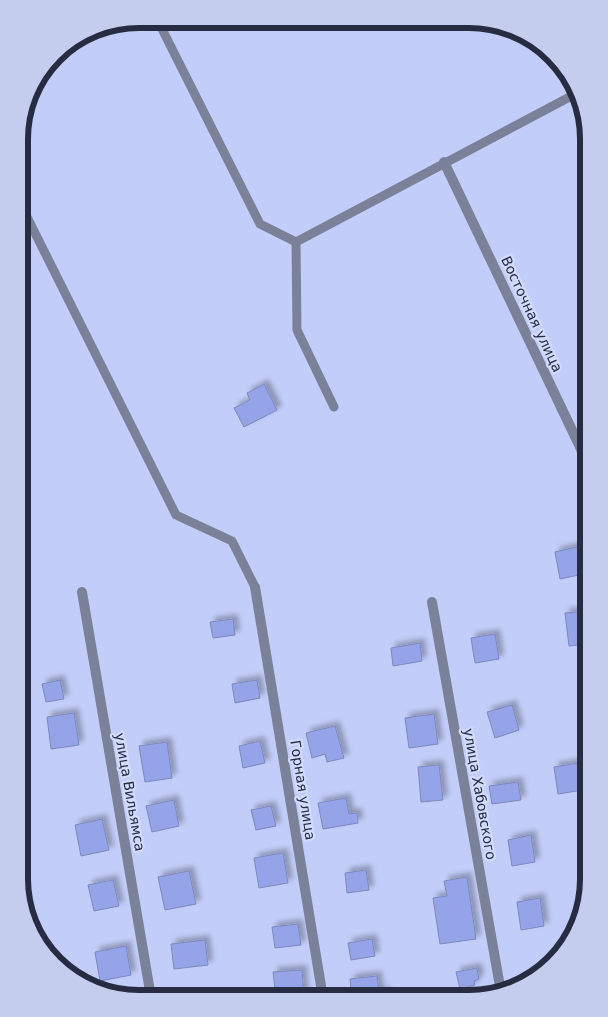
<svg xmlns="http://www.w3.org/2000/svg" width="608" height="1017" font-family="'DejaVu Sans',sans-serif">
<defs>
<filter id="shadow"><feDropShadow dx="4.5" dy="-4.5" stdDeviation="2.5" flood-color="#0004"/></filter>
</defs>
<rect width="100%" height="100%" fill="#c2cdf9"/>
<g fill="#95a4e8" stroke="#7c88bb" filter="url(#shadow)">
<polygon points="264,384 277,410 244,427 234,408 250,400 247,393"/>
<polygon points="577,547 583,574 560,579 555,552"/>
<polygon points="589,611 589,644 569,646 565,613"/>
<polygon points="233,619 235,635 213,638 210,622"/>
<polygon points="495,634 499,659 475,663 471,638"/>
<polygon points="420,643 422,661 393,666 391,648"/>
<polygon points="60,680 64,699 46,702 42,684"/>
<polygon points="257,680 260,698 235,703 232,684"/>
<polygon points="589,684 589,712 587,712 582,686"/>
<polygon points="512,705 519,730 495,738 487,712"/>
<polygon points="74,713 79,745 51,749 47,717"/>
<polygon points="434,714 438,744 409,748 405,718"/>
<polygon points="335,726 344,758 327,762 325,754 312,758 306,733"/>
<polygon points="260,741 265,763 243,768 239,746"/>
<polygon points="167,742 172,778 145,782 139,746"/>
<polygon points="579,763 581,776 589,775 589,789 558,794 554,767"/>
<polygon points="439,765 443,800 421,802 418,767"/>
<polygon points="518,782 521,800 492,804 489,786"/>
<polygon points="346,798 349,814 357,813 358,823 323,829 318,803"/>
<polygon points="174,800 179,826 152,832 146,806"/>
<polygon points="271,806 276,826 256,830 251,810"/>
<polygon points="102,819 109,850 81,856 75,825"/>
<polygon points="531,835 535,862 512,866 508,840"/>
<polygon points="283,853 288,883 259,888 254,858"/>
<polygon points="366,870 369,890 347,893 345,873"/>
<polygon points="189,871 196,904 165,910 158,877"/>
<polygon points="467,877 476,939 440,944 433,898 447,896 444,881"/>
<polygon points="113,880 119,906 94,911 88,885"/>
<polygon points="540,898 544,926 521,930 517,902"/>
<polygon points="298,924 301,945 275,948 272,927"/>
<polygon points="372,939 375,956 351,960 348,943"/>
<polygon points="205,940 208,965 174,969 171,944"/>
<polygon points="126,946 131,975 100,981 95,952"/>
<polygon points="477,968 479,979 474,981 475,985 460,989 456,972"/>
<polygon points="302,970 304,998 276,998 273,972"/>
<polygon points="377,976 379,992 385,991 386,998 352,998 350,979"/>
</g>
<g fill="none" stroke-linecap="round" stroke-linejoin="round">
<g stroke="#7b8198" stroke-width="9">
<polyline points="157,19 260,224 296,242 579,92"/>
<polyline points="22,207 176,515 232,541 255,587"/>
<polyline points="296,242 297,330 334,407"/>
</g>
<g stroke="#7b8198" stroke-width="10">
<polyline points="444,162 581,449 589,479"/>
<polyline points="255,587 323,998"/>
<polyline points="82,592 151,997"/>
<polyline points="432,602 501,992"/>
</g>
</g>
<g text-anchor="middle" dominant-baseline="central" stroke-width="4.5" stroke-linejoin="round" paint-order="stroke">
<g font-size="14" fill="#272c42" stroke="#d2dbfc">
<text transform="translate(532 314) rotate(65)">Восточная улица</text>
<text transform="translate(303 790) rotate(81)">Горная улица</text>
<text transform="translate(130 792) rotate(80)">улица Вильямса</text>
<text transform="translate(480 794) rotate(80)">улица Хабовского</text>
</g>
</g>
<path d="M0 0H608V1017H0ZM139 28H469A111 111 0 0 1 580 139V879A111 111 0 0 1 469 990H139A111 111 0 0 1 28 879V139A111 111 0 0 1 139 28Z" fill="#c4cded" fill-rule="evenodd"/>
<path fill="none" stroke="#272c42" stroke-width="6" d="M139 28H469A111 111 0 0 1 580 139V879A111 111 0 0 1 469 990H139A111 111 0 0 1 28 879V139A111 111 0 0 1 139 28Z"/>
</svg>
